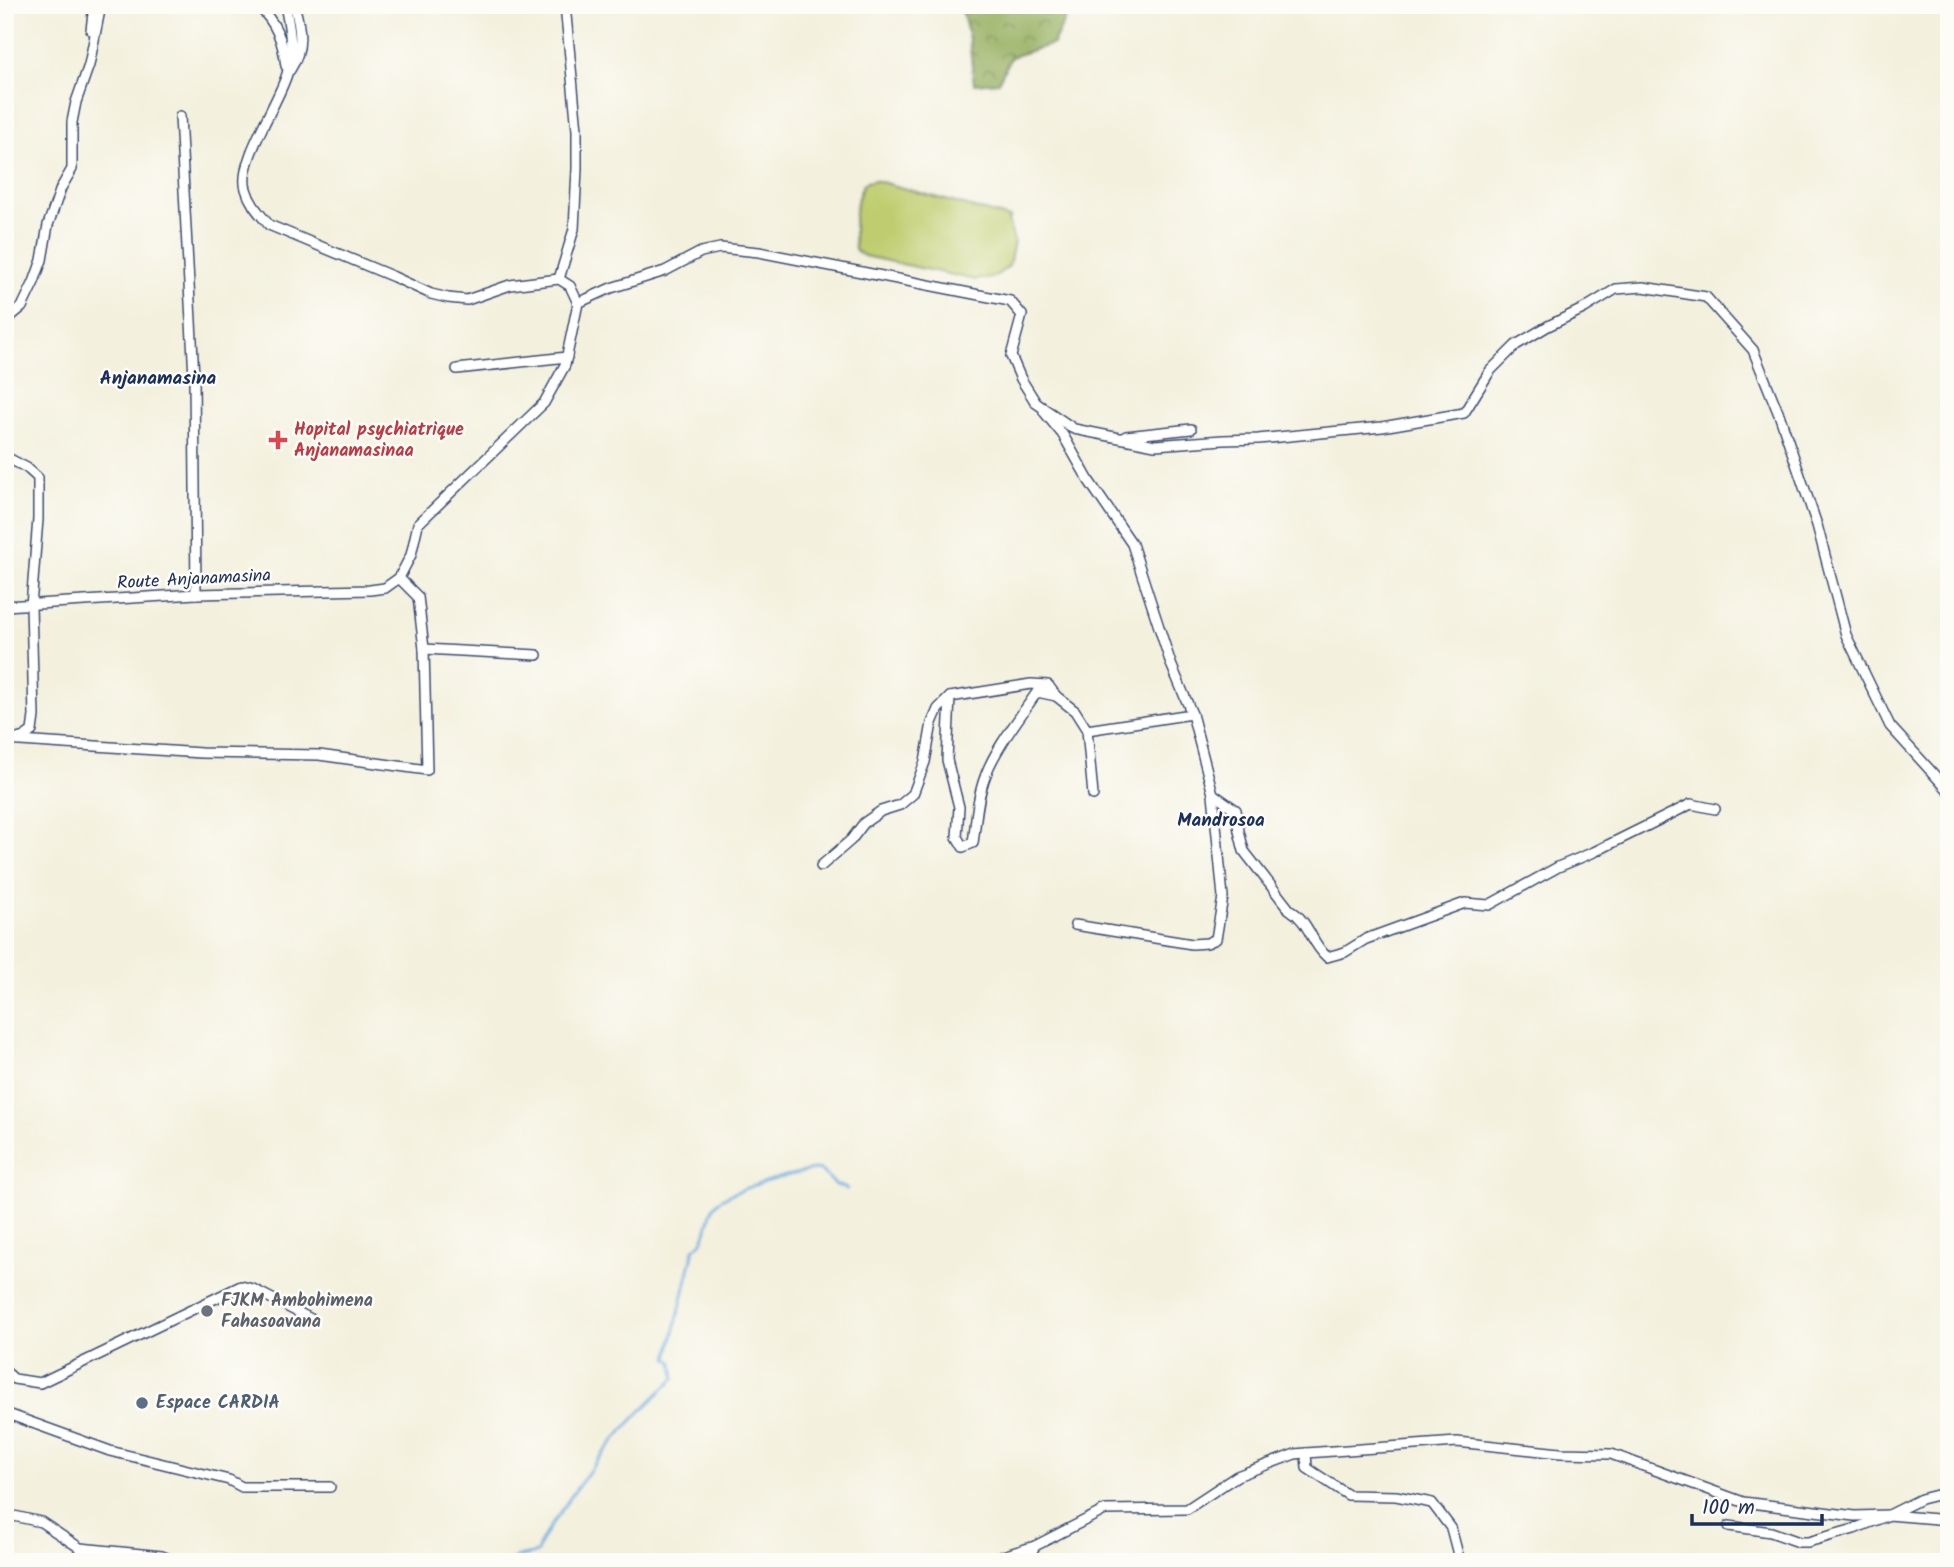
<svg xmlns="http://www.w3.org/2000/svg" width="1954" height="1567" font-family="Kalam,sans-serif">
<defs>
<pattern id="forest-crowns" width="20" height="18" patternUnits="userSpaceOnUse" patternTransform="scale(1.75)"><rect width="20" height="18" fill="#97b062"/><path d="M2 6a3 3 0 1 1 6 0M12 15a3 3 0 1 1 6 0" fill="none" stroke="#7a9054"/></pattern>
</defs>
<rect width="100%" height="100%" fill="#fdfcf7"/>
<filter id="ink" filterUnits="userSpaceOnUse"><feTurbulence type="fractalNoise" baseFrequency=".0143" numOctaves="2"/><feDisplacementMap in="SourceGraphic" scale="14" xChannelSelector="R" yChannelSelector="G"/><feConvolveMatrix kernelMatrix="1 2 1 2 8 2 1 2 1" color-interpolation-filters="sRGB"/></filter>
<filter id="wash" filterUnits="userSpaceOnUse"><feTurbulence type="fractalNoise" baseFrequency=".00686" numOctaves="4" result="noise"/><feDisplacementMap in="SourceGraphic" scale="28" xChannelSelector="R" yChannelSelector="G"/><feGaussianBlur stdDeviation="1.57" result="paint"/><feColorMatrix in="noise" values="0 0 0 0 0 0 0 0 0 0 0 0 0 0 0 0 0 1.4 0 .05"/><feComposite in="paint" operator="in"/></filter>
<g filter="url(#wash)">
<rect width="100%" height="100%" fill="#f3f0dd"/>
<polygon fill="url(#forest-crowns)" stroke="#597060" stroke-width="2" points="961,5 1072,5 1053,44 1011,57 998,82 974,84 969,39"/>
<path fill="#bfcd6f" stroke="#6d7e66" stroke-width="2" d="M874,180L1010,218L1008,220L1014,241L1009,266L994,277L976,280L864,256L855,250C853,226 853,204 864,183Z"/>
<g fill="none" stroke-linecap="round" stroke-linejoin="round">
<path stroke="#70ade2" stroke-width="2.5" d="M511,1562L517,1557L537,1553C541,1537 552,1524 561,1511C594,1461 631,1418 675,1378L673,1362L668,1358L694,1249C711,1237 705,1221 715,1205C725,1190 799,1172 819,1169L836,1185L847,1189"/>
</g>
</g>
<g filter="url(#ink)">
<g fill="none" stroke-linecap="round" stroke-linejoin="round">
<g stroke="#3b4c71" stroke-width="12">
<g id="minor">
<path d="M257,5C276,22 283,41 286,66"/>
<path d="M285,5C290,29 294,50 287,74C279,102 237,163 246,189C250,204 260,214 269,225L394,277L431,294L448,298L467,300L510,285L559,279"/>
<polyline points="565,5 577,130 577,169 574,229 559,279 570,286 578,303"/>
<polyline points="91,30 94,5"/>
<path d="M290,70C304,49 301,28 294,5"/>
<polyline points="180,116 194,377 196,594"/>
<polyline points="5,321 22,307 34,282 42,260 48,225 61,188 72,169 72,122 76,102 89,65 101,5"/>
<polyline points="457,369 567,357"/>
<polyline points="1044,412 1063,435 1089,481 1132,544 1171,664 1192,714 1213,794 1223,897 1216,939 1207,943 1192,944 1075,925"/>
<polyline points="1126,436 1191,429"/>
<polyline points="8,458 27,468 38,478 38,519 31,606 34,716 32,731 24,737 17,739"/>
<polyline points="5,606 196,594 370,590 385,588 399,578 411,555 418,524 544,403 565,365 578,303 611,288 665,271 701,252 720,248 759,252 1010,301 1022,315 1011,356 1021,379 1036,403 1074,429 1155,445 1223,440 1258,439 1382,427 1464,413 1490,371 1516,345 1548,326 1585,308 1616,289 1643,287 1706,297 1753,350 1780,417 1817,525 1846,635 1890,726 1949,791"/>
<polyline points="424,649 537,655"/>
<polyline points="950,697 1031,684 1048,685 1056,696"/>
<polyline points="1087,730 1093,795"/>
<polyline points="5,740 201,753 319,755 427,770 424,649 418,597 399,578"/>
<path d="M1213,794L1236,810L1239,831L1244,851L1289,909C1311,923 1309,941 1327,957L1345,952L1366,939L1465,903L1489,905L1558,867L1594,852L1691,804L1715,809"/>
<path d="M821,866L851,840L864,823L881,811L900,805L913,794L925,762L932,723L938,709L950,697L947,760L959,807L957,837L963,847L973,843C976,821 977,798 985,777C994,750 1021,716 1037,692L1056,696L1075,711L1087,730L1192,714"/>
<polyline points="5,1371 14,1379 40,1383 241,1286 253,1289 313,1320"/>
<polyline points="5,1413 110,1451 229,1480 242,1487 330,1487"/>
<polyline points="5,1514 41,1522 80,1548 162,1556 177,1562"/>
<polyline points="1729,1526 1771,1532 1799,1542 1808,1542 1854,1529 1889,1515 1921,1499 1949,1492"/>
<polyline points="984,1562 1035,1546 1105,1510 1187,1509 1237,1476 1295,1454 1306,1453"/>
<polyline points="1026,1562 1035,1546"/>
<polyline points="1460,1562 1451,1528 1432,1503 1396,1496 1348,1495 1307,1468 1306,1453 1457,1442 1560,1453 1611,1454 1743,1502 1855,1516 1889,1515 1949,1520"/>
</g>
</g>
<use href="#minor" stroke="#fff" stroke-width="9"/>
</g>
</g>
<path fill="#e0444e" stroke="#fdfcf7" stroke-width="2.5" d="M274.5 429.5h7v7h7v7h-7v7h-7v-7h-7v-7h7z"/>
<circle fill="#6b7280" stroke="#fdfcf7" stroke-width="2.5" cx="207" cy="1311" r="7"/>
<circle fill="#5c6f8a" stroke="#fdfcf7" stroke-width="2.5" cx="142" cy="1403" r="7"/>
<g text-anchor="middle" dominant-baseline="central" stroke-width="5" stroke-linejoin="round" paint-order="stroke">
<g font-size="18" font-weight="bold" fill="#be3a42" stroke="#fdfcf7" text-anchor="start">
<text x="294" y="430">Hopital psychiatrique<tspan x="294" dy="21">Anjanamasinaa</tspan></text>
</g>
<g font-size="18" fill="#1b2f5e" stroke="#fdfcf7">
<text transform="translate(194 580) rotate(-3)">Route Anjanamasina</text>
</g>
<g font-size="18" font-weight="bold" fill="#5b616d" stroke="#fdfcf7" text-anchor="start">
<text x="221" y="1301">FJKM Ambohimena<tspan x="221" dy="21">Fahasoavana</tspan></text>
</g>
<g font-size="18" font-weight="bold" fill="#4e5e75" stroke="#fdfcf7" text-anchor="start">
<text x="156" y="1403">Espace CARDIA</text>
</g>
<g font-size="19" font-weight="bold" fill="#1b2f5e" stroke="#fdfcf7">
<text x="158" y="379">Anjanamasina</text>
<text x="1221" y="821">Mandrosoa</text>
</g>
</g>
<rect width="1954" height="1567" fill="none" stroke="#fdfcf7" stroke-width="28"/>
<path d="M1692 1514v10h130v-10" fill="none" stroke="#1b2f5e" stroke-width="3.5"/>
<text x="1702" y="1514" font-size="21" fill="#1b2f5e" stroke="#fdfcf7" stroke-width="5" paint-order="stroke">100 m</text>
</svg>
